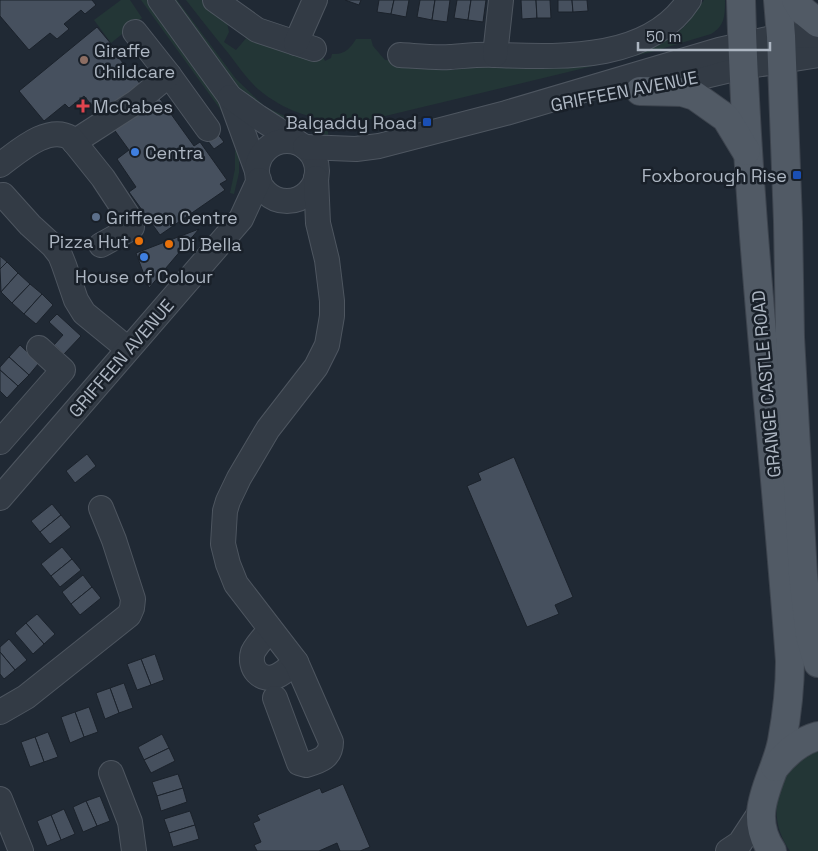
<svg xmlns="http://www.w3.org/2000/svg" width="818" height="851" font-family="'Space Grotesk',sans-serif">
<rect width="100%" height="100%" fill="#202934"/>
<g fill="#233636">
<polygon points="121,0 130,0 142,18 111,43 94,20"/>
<polygon points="141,0 147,0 219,98 237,141 233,143 228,125 223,113"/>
<polygon points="172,0 177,0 236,79 262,104 259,108 236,86"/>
<path d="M186,0H203L226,18L229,32L224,42L236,50L248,36L268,38L275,49L312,60L315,56L323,57L325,61L331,58L332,54C344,55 350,49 356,39H371L373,46L385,60L413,61L418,68L456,70L457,66L638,51L676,34L686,25L704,0H725C725,15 725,26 711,34L651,52L377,118C335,126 292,118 258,89C247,79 238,66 229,54C214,36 200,18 186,0Z"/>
<path d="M268,108L299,123L328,130V135C305,131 286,123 265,111Z"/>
<polygon points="239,147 239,173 234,194 230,193 235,169 235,151"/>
<path d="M818,751V851H790C772,826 771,792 792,768C799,760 809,755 818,751Z"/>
</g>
<g fill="#46505e" stroke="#1b222b">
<polygon points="0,0 92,0 96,5 85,14 81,10 64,24 69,29 57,39 50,33 29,50 0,16"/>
<polygon points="345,0 361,0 359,5"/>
<polygon points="379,0 394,0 391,14 377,12"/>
<polygon points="394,0 409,0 406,17 391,14"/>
<polygon points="420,0 435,0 432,20 417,17"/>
<polygon points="435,0 450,0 447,22 432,20"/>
<polygon points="457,0 471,0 468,20 454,18"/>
<polygon points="471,0 486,0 483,22 468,20"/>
<polygon points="521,0 536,0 537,18 522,19"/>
<polygon points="536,0 550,0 551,18 537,18"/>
<polygon points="558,0 572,0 573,12 558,12"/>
<polygon points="572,0 587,0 588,11 573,12"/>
<polygon points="97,27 122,57 119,58 142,86 101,116 84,96 69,108 65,104 44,121 19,91"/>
<polygon points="158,96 194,146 200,142 227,180 220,184 225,190 160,235 129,192 136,187 117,159 129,150 113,128"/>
<polygon points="217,133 224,142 214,149 207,140"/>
<polygon points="199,229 149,288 136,253"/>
<polygon points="0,256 7,262 0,269"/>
<polygon points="7,262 18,273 1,292 0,269"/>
<polygon points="18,273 30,284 12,303 1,292"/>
<polygon points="30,284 42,294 24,314 12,303"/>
<polygon points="42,294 53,305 36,324 24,314"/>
<polygon points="57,314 81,336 64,354 54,345 63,335 49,322"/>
<polygon points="20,345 39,363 29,375 9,357"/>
<polygon points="9,357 29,375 18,386 0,370 0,367"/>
<polygon points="0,370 18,386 7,398 0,391"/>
<polygon points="87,454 96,466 75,483 66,471"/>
<polygon points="514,457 573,597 555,605 559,614 527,627 467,486 481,480 478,473"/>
<polygon points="52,504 61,515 40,532 31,521"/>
<polygon points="61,515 71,527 50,544 40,532"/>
<polygon points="62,547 72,559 51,576 41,564"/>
<polygon points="72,559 81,570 60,587 51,576"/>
<polygon points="83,575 92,587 71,604 62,592"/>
<polygon points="92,587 101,598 80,615 71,604"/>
<polygon points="37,614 55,634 44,644 26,623"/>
<polygon points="26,623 44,644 33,654 15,633"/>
<polygon points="9,639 27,660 15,670 0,652 0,647"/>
<polygon points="0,652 15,670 4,679 0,674"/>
<polygon points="155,654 164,680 151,685 141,659"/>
<polygon points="141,659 151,685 137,690 127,664"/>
<polygon points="124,683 133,708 119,713 110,688"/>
<polygon points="110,688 119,713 105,719 96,693"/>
<polygon points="89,707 98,732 84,737 75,712"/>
<polygon points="75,712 84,737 70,743 61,717"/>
<polygon points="48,732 58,757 44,762 35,737"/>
<polygon points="162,734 169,748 144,760 138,747"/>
<polygon points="35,737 44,762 30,767 21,742"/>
<polygon points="169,748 175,761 151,773 144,760"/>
<polygon points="178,774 183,788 157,796 152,782"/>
<polygon points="343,784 370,847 360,851 340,851 337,843 319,851 257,851 254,845 261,842 253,823 260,820 257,815 320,788 322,793"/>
<polygon points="183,788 187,802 161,811 157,796"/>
<polygon points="100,796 110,821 97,826 86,801"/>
<polygon points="86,801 97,826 83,832 73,807"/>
<polygon points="64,809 75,834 61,840 51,815"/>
<polygon points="190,811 195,825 169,833 164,819"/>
<polygon points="51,815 61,840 47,846 37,821"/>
<polygon points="195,825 199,839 173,847 169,833"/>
</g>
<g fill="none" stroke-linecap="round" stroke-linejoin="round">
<g stroke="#4e5660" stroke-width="26">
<g id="minor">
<polyline points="160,0 230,97 257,171"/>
<polyline points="215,0 257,30 314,49"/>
<polyline points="296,43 315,0"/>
<path d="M400,55C417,56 434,58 450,57C465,56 481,54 496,55C560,57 649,62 689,0"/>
<polyline points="495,55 501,0"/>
<polyline points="169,75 208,129"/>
<polyline points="658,87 743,67 818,55"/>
<polyline points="230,97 258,117 297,142"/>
<circle cx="287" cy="171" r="30"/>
<polyline points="74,142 136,102 169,75 135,32"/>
<polyline points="305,147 356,149 379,146 506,113 719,50 781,36 818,35"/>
<path d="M0,165C18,152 48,124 71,138L103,178L132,222V227L128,230L101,245"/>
<polyline points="3,195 30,225 53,246 60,255 64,265 76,300 84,313 128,349"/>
<polyline points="0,442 63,370 39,348"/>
<polyline points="0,498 241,219 259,180"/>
<path d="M270,630C264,637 257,644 253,652C248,668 261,683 277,676C284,673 290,667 296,662"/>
<path d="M275,698L299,763L306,765C319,761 331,758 331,742L296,662L236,584L228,564L223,544L225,511L228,501L239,478L268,429L316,367L327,345L332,316V301L327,260L318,223L316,178"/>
<polyline points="0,712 26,697 129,615 132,608 133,599 114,540 101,508"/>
<polyline points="111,773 130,822 134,851"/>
<polyline points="0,799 21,851"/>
<polyline points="728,851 740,843 761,811"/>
</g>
</g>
<g stroke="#3d444e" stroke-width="30">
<g id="major">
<path d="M741,0C747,221 774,441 790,661C790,688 787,714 782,741C775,779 745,811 772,851"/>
<polyline points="778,0 781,36 788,222 790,337 803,575 810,636 818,663"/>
<polyline points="796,0 802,10 818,23"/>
<polyline points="640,91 682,92 695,96 726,118 746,151"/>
<path d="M775,767C787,752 800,741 818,736"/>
</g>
</g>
<use href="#minor" stroke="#333b45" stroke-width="24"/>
<use href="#major" stroke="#515a65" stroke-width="28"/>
</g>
<circle fill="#8d6e63" stroke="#192029" stroke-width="2" cx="84" cy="60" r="5"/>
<path fill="#e0444e" stroke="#192029" stroke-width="2" d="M80.5 98.5h5v5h5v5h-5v5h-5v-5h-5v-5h5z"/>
<g fill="#1a4fb4" stroke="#192029" stroke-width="2">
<rect x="422" y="117" width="10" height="10" rx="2.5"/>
<rect x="792" y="170" width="10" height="10" rx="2.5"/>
</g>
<g fill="#3f7fe0" stroke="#192029" stroke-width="2">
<circle cx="135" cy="152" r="5"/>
<circle cx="144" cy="257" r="5"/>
</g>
<circle fill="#5c6f8a" stroke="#192029" stroke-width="2" cx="96" cy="217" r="5"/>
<g fill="#e8710a" stroke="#192029" stroke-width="2">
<circle cx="139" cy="241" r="5"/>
<circle cx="169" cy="244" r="5"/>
</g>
<g text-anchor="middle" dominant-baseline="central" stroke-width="5" stroke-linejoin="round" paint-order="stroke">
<g font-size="18" fill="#adb6c2" stroke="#192029" text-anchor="start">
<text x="94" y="50">Giraffe<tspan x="94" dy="21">Childcare</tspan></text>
<text x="93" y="106">McCabes</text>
<text x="417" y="122" text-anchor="end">Balgaddy Road</text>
<text x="145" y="152">Centra</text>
<text x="787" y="175" text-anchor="end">Foxborough Rise</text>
<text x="106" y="217">Griffeen Centre</text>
<text x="129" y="241" text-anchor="end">Pizza Hut</text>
<text x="179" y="244">Di Bella</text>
<text x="144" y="276" text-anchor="middle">House of Colour</text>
</g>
<g font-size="18" fill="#adb6c2" stroke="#192029">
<text transform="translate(624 91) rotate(-11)">GRIFFEEN AVENUE</text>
<text transform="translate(121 358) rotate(-49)">GRIFFEEN AVENUE</text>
<text transform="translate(766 384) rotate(-95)">GRANGE CASTLE ROAD</text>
</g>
</g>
<path d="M638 42v8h132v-8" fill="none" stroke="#adb6c2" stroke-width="2.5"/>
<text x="646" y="42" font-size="15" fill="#adb6c2" stroke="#192029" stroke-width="4" paint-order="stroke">50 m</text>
</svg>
